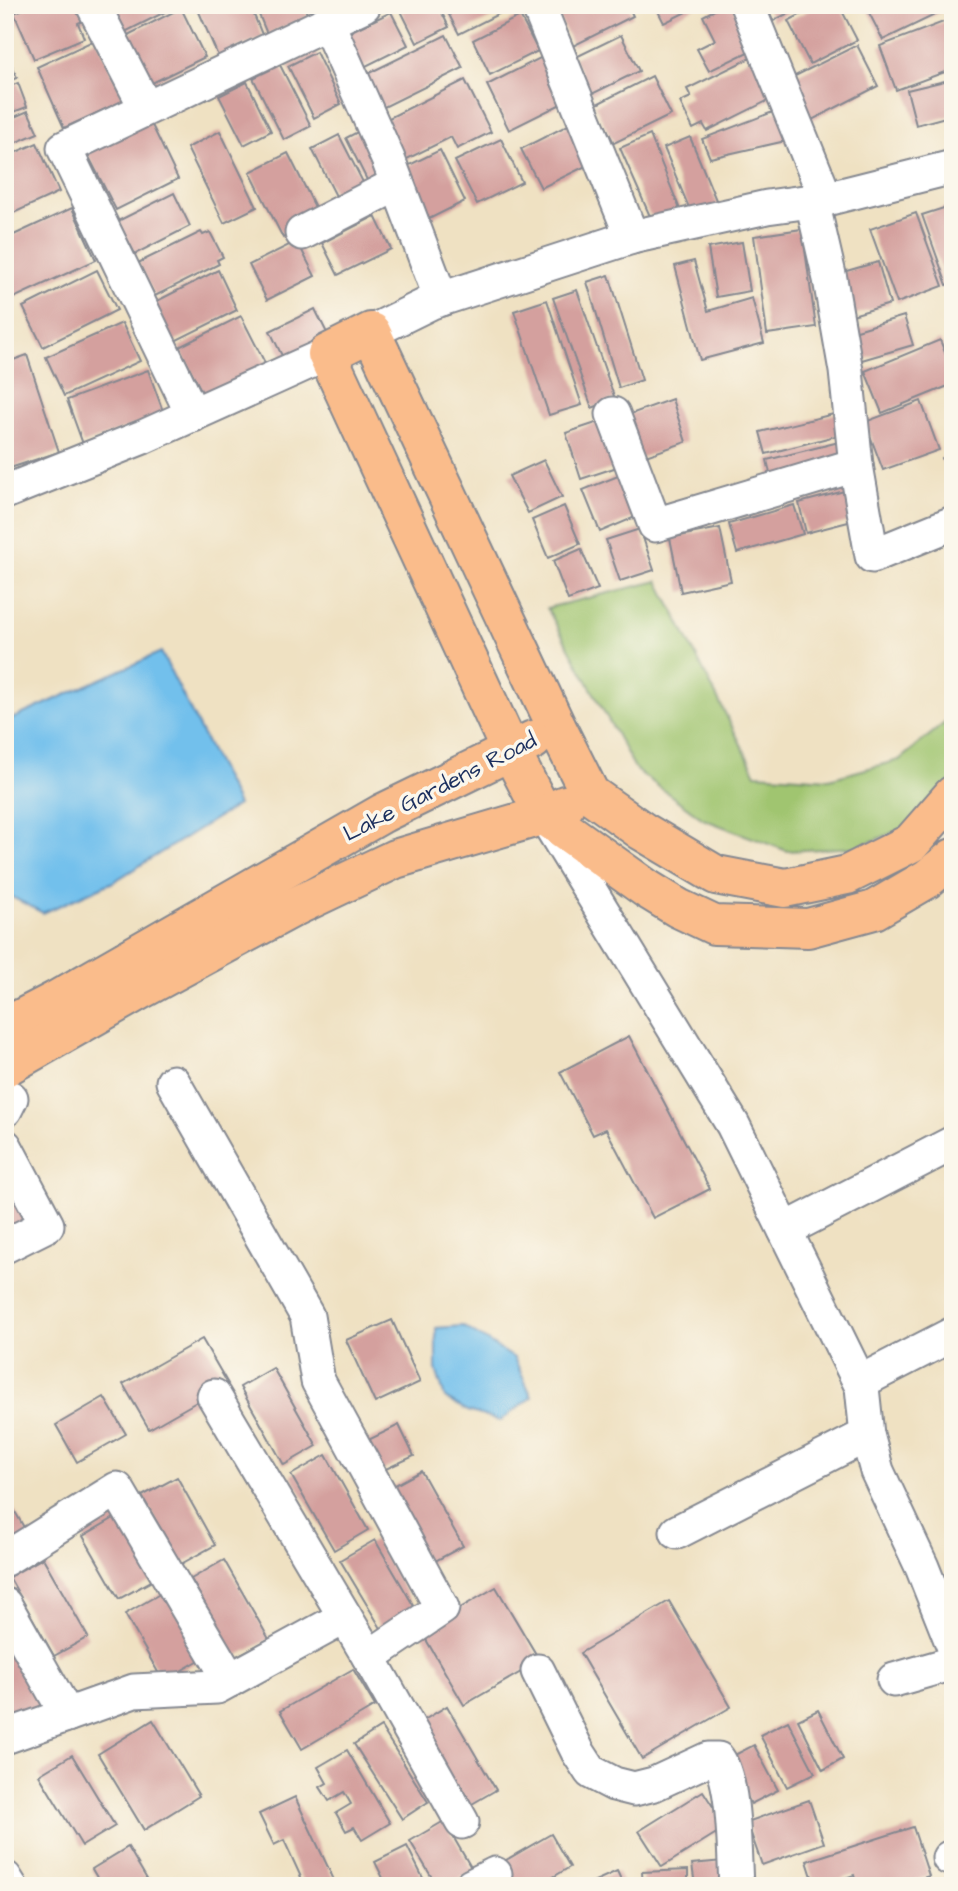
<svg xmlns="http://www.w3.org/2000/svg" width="958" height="1891" font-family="'Architects Daughter',sans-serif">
<rect width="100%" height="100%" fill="#fbf7ec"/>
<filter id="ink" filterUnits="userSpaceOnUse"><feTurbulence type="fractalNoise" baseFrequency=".0143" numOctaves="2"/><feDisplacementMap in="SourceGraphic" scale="14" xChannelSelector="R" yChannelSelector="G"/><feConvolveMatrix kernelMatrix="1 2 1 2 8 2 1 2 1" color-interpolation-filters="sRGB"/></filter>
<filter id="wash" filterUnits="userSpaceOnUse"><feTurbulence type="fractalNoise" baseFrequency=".00686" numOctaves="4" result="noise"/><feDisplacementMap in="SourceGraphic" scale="28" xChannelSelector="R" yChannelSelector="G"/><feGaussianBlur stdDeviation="1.57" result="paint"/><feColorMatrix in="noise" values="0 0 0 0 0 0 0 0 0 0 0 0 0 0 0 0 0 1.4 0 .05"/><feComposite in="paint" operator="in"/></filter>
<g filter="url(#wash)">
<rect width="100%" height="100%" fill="#efe1c2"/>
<polygon fill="#a0c56f" stroke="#5e7a66" stroke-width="2" points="658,581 756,774 829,779 899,760 953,716 953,781 923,821 857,847 787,851 703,819 636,770 547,608"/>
<g fill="#72c0ec" stroke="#4678a5" stroke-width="2">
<polygon points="161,652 238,805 113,882 43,913 8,895 5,888 5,722"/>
<polygon points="463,1326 514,1358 532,1397 500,1421 468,1411 445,1398 436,1369 436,1328"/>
</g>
<g id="blocks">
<g fill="#d4a09e">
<polygon points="32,5 79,5 85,20 78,23 84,38 34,59 14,13"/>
<polygon points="107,5 179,5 121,34"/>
<polygon points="196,5 250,5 263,37 218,56"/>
<polygon points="255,5 304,5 308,17 267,34"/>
<polygon points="403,5 438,5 449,27 417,43 399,7"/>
<polygon points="444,5 516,5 459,34"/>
<polygon points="562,5 628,5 633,16 573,46 555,9"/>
<polygon points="655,5 700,5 664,23"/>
<polygon points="724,5 732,5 754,49 709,71 697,49 715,40 703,16"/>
<polygon points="766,5 804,5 773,21"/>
<polygon points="819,5 839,5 857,40 810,64 788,21"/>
<polygon points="865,5 941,5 943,11 883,40"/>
<polygon points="181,8 205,57 144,87 120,39"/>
<polygon points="391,12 408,45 356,71 339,37"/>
<polygon points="520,16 538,51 490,75 473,40"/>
<polygon points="946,21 953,41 953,69 896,90 880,46"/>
<polygon points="446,35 463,68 376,111 359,78"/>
<polygon points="621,35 639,71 592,94 574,58"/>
<polygon points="97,39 125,100 64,128 37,67"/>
<polygon points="857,45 878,86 812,120 791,78"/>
<polygon points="5,48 17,78 5,82"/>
<polygon points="316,52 341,104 314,118 288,66"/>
<polygon points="548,54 560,80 551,84 561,104 509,130 487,85"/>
<polygon points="752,57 773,98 707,131 703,124 693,129 680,102 691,97 687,89"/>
<polygon points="280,65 311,126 284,140 253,78"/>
<polygon points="652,76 671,115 614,143 595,105"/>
<polygon points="953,79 953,115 916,125 907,90"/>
<polygon points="465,80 491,132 457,149 451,137 399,163 379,123"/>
<polygon points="247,82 271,131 244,145 219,96"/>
<polygon points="18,83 27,107 5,115 5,88"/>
<polygon points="778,110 790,140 710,158 702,139"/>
<polygon points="28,111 38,133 5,147 5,121"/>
<polygon points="150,121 178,179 116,210 87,153"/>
<polygon points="570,124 590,164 541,188 521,149"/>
<polygon points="365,128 392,182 373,192 346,138"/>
<polygon points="220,131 257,207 224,223 187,148"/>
<polygon points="339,135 369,194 342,208 312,149"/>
<polygon points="650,135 679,207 678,214 661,221 649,214 620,148"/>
<polygon points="690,137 718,205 692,215 664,148"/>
<polygon points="501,139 522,182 477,204 455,161"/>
<polygon points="37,143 59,192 5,217 5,157"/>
<polygon points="440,150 465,201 421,223 395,172"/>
<polygon points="288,153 321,219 283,238 250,172"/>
<polygon points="174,193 190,226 135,254 118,221"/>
<polygon points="953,205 953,283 947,285 922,215"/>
<polygon points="72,208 96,260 5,302 5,239"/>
<polygon points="916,213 943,286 897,303 870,229"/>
<polygon points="375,216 391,249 338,275 322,243"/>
<polygon points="802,229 816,327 767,334 754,236"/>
<polygon points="201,232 203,235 210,232 223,257 217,260 219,264 155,296 138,263"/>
<polygon points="297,241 315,276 267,300 249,265"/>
<polygon points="742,242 750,291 716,297 708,248"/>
<polygon points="694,261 708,311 752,298 764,343 700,360 675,266"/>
<polygon points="878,262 890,304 849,316 836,274"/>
<polygon points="97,270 117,310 43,347 23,307"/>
<polygon points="218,270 237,310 173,342 153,303"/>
<polygon points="609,275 642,380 619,388 587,282"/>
<polygon points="577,290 615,399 592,408 553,298"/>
<polygon points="547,300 582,405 549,415 514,311"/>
<polygon points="315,309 329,337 284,360 270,331"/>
<polygon points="241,316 267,367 205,398 179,347"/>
<polygon points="904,316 913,345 855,362 847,333"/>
<polygon points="122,323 140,361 64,396 46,357"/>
<polygon points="940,340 953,372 953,384 882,413 865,371"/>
<polygon points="27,355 59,452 7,469 5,465 5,363"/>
<polygon points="148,370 164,414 83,444 67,400"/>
<polygon points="672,399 686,442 640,458 625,416"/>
<polygon points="921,401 939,450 883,470 865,422"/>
<polygon points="838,413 843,434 766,454 760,432"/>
<polygon points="605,420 620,466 581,479 566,433"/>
<polygon points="843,441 849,463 772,482 767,460"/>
<polygon points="953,454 953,489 952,489 942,458"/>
<polygon points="544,460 562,497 528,513 509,476"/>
<polygon points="623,474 640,515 600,532 583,490"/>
<polygon points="848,490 856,520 806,533 799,503"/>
<polygon points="794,505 803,534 737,553 729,524"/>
<polygon points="564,506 580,544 548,558 532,520"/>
<polygon points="720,528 731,581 681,592 670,538"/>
<polygon points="640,529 654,570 620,581 606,540"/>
<polygon points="581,549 598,589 568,600 553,561"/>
<polygon points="629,1036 710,1189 653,1218 606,1129 593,1135 560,1072"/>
<polygon points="22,1187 38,1216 5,1232 5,1195"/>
<polygon points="392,1320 420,1382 375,1403 346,1340"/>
<polygon points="202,1339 228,1384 149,1429 123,1384"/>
<polygon points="273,1368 317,1446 284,1465 240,1387"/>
<polygon points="104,1397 126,1434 77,1462 56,1425"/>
<polygon points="399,1425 414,1456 375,1474 360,1444"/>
<polygon points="326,1455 368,1530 334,1550 291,1475"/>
<polygon points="421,1471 463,1546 428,1565 386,1490"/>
<polygon points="177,1477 215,1545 181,1564 142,1496"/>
<polygon points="5,1494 30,1538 5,1552"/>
<polygon points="121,1514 157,1578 119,1599 83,1536"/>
<polygon points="375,1540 419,1615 385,1635 340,1560"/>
<polygon points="43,1558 88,1637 54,1656 9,1577"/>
<polygon points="224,1560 269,1639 235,1657 191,1579"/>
<polygon points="496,1587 540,1661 464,1705 421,1631"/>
<polygon points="165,1591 203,1658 163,1681 125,1614"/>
<polygon points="669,1601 731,1707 642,1759 580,1653"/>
<polygon points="5,1631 52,1708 13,1730 5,1717"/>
<polygon points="353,1669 375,1706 302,1749 280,1711"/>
<polygon points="447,1706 496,1790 465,1808 416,1725"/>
<polygon points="818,1710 843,1759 823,1770 798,1720"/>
<polygon points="153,1720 199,1796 144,1830 98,1754"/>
<polygon points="788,1721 815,1773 787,1787 760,1735"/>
<polygon points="381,1727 428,1802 402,1819 354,1744"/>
<polygon points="754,1745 778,1790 751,1804 727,1759"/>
<polygon points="347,1750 390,1823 362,1840 354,1827 346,1831 336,1813 351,1804 344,1792 329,1801 320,1787 327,1783 318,1767"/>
<polygon points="72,1755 115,1826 82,1846 39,1775"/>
<polygon points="703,1791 726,1827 662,1867 639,1831"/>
<polygon points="295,1797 334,1880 322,1886 305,1886 284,1840 274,1845 259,1814"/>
<polygon points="809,1800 824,1843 762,1865 747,1822"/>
<polygon points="444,1821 473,1871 449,1886 437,1886 410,1841"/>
<polygon points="913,1827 929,1876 899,1886 857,1886 854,1875 821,1886 815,1886 807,1861"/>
<polygon points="551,1834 570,1867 538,1886 505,1886 494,1867"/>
<polygon points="407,1846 427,1886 387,1886 375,1862"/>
<polygon points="128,1847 151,1886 102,1886 92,1869"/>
<polygon points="723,1861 726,1886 695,1886 692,1864"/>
<polygon points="688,1870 688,1886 643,1886 642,1872"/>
<polygon points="617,1871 624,1886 584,1886"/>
</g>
</g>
</g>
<g filter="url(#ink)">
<use href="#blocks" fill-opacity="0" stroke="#858890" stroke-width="2"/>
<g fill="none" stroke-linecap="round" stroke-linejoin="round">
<g stroke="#858890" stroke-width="37">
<g id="minor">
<polyline points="93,5 146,108"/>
<polyline points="538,5 632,237"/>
<polyline points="747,5 826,199"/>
<polyline points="327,22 388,159 441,299"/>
<polyline points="812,201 830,279 846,371 856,465 872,556 953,523"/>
<polyline points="302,233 397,184"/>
<polyline points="371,332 432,302 632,237 767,207 826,199 953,167"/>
<polyline points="613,414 655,525 856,465"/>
<polyline points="193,415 64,148 364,5"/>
<polyline points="5,492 143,437 327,354"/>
<polyline points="547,820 733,1125 862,1387 867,1435 877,1471 922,1567 953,1645"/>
<polyline points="173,1082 307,1316 318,1381 442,1608 369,1657"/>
<polyline points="5,1110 11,1098"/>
<polyline points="5,1146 47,1225 5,1246"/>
<polyline points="785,1230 953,1143"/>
<polyline points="860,1382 953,1334"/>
<polyline points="214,1396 369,1657 462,1822"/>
<polyline points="677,1532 867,1435"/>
<polyline points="5,1559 117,1489 230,1680"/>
<polyline points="5,1605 67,1715"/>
<path d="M538,1671L578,1752L591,1772L614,1784L634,1789L654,1784L708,1759H718C735,1782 734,1855 736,1886"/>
<polyline points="894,1680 953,1663"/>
<polyline points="5,1737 134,1691 217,1687 345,1617"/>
<polyline points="949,1858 953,1857"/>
<polyline points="5,1878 10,1886"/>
<polyline points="471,1886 495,1874"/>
</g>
</g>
<g stroke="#858890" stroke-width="42">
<g id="major">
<polyline points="953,795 911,843 847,875 785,888 716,875 642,831 590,794 557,728 371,332 327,354 511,752 544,815 647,889 678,908 714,925 808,928 874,910 927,879 953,858"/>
<polyline points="5,1027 55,1001 383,813 533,740"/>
<polyline points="5,1067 140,990 296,906 395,859 544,815 565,805"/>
</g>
</g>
<use href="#minor" stroke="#fff" stroke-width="33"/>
<use href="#major" stroke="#fabc8b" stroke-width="38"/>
</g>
</g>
<g text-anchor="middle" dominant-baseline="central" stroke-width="7" stroke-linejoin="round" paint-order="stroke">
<g font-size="23" fill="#1b2f5e" stroke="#fbf7ec">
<text transform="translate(440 787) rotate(-27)">Lake Gardens Road</text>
</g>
</g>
<rect width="958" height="1891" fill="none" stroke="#fbf7ec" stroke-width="28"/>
</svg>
